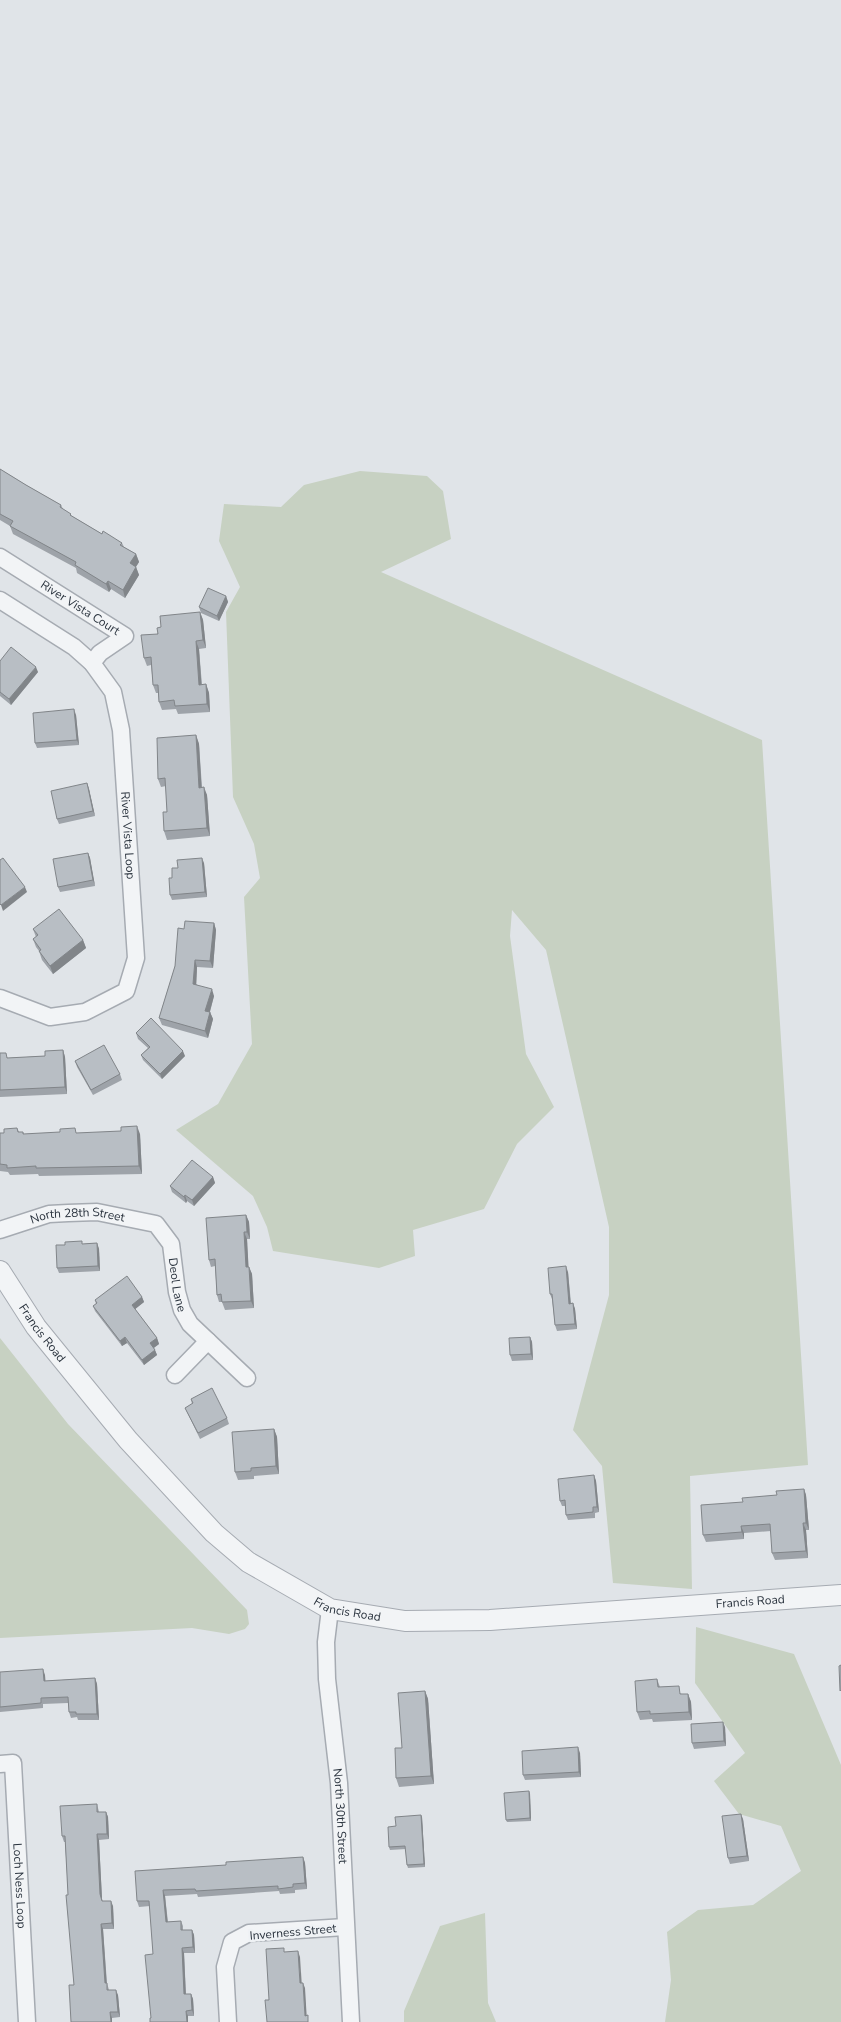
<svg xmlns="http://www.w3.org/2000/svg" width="841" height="2022" font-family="'Nunito Sans',sans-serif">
<rect width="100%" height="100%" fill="#e0e4e8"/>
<g fill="#c7d1c2">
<polygon points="360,471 427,476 443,491 451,539 381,572 762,740 808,1465 690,1476 692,1589 613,1583 602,1466 573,1430 609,1295 609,1227 546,950 512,910 510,936 526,1054 554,1107 517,1144 484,1209 413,1230 415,1256 379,1268 273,1251 267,1227 253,1196 176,1130 218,1104 252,1044 244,897 260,878 254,844 233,797 226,612 240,587 219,541 224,504 281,507 304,485"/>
<polygon points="0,1338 68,1424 247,1610 249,1624 245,1629 229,1634 192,1628 0,1638"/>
<polygon points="696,1627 794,1654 841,1765 841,2022 665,2022 671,1980 667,1932 698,1910 753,1905 801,1871 781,1826 739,1814 714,1781 745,1753 695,1683"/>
<polygon points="485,1913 488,2003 496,2022 404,2022 404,2011 440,1926"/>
</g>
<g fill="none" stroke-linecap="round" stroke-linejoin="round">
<g stroke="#a6abb2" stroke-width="19">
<g id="minor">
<path id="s1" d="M0,557L125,636L100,653L92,663"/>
<path id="s2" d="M0,600L74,647L92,663L113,692L121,730L136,958L126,991L85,1012L50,1017L0,998"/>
<path id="s3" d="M0,1230L49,1214L68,1213L97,1212L156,1224L171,1244L177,1292L182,1310L190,1324L247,1378"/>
<polyline points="175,1375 208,1341"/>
<path id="s4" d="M330,1609L326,1642L327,1679L339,1783L351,2022"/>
<path id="s5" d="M0,1764L13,1763L27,2022"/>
<polyline points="228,2022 225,1967 232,1942 249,1933 345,1927"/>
</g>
</g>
<g stroke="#a6abb2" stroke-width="22">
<g id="tertiary">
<path id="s6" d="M0,1271L36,1327L128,1440L214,1533L248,1562L330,1609L405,1621L490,1620L841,1595"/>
</g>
</g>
<use href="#minor" stroke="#f2f4f6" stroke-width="16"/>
<use href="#tertiary" stroke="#f2f4f6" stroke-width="20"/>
</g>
<g fill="#9ea3a9">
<polygon points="0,469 26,485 61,505 63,509 72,516 102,534 122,543 124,547 136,554 139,562 136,567 139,575 125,598 111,589 109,592 77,573 76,568 13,534 10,526 0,520"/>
<polygon points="226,596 228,602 219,621 201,613 199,607"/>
<polygon points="200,612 203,620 206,648 199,649 202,685 206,684 209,693 210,712 178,714 176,709 162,710 159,702 158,693 156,693 153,685 151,665 147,666 144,658 161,627"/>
<polygon points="0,661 38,672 11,705 0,696"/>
<polygon points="76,715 79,745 37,748 35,743"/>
<polygon points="196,735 199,744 202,787 207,795 210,836 167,840 164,831 167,812 166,786 161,787 158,779"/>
<polygon points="87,783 89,789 95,816 59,824 57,819"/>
<polygon points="88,853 90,858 95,886 60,892 58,887"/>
<polygon points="204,863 207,897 172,900 170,895 172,878 178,868"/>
<polygon points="214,923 216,930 213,968 197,967 196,984 214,996 210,1012 213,1019 208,1038 162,1025 159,1018 175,966 184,929"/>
<polygon points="33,929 83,940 86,948 53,974 42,960 39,951 36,947 33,939 36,937"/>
<polygon points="136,1033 185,1056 162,1079 143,1060 141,1055 148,1048 138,1039"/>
<polygon points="63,1050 65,1057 67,1094 0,1097 0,1053 8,1058 45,1056"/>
<polygon points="75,1061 120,1074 122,1080 93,1095 77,1067"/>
<polygon points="17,1128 19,1132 23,1132 24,1134 77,1133 140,1134 142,1174 39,1176 38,1174 10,1175 8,1172 0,1171 0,1133 4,1133"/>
<polygon points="213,1177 215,1183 194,1206 187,1201 186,1203 172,1192 170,1186"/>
<polygon points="246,1215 249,1222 250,1239 247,1239 248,1267 249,1267 252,1274 254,1308 225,1310 222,1302 219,1302 217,1295 215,1266 211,1267 209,1260"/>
<polygon points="97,1243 99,1249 100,1271 59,1273 57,1268 83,1244"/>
<polygon points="568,1272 571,1303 573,1303 575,1309 577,1329 557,1331 555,1325 552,1299 550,1294"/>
<polygon points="142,1297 144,1302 135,1309 157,1338 159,1344 154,1348 157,1355 144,1365 127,1343 122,1346 95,1311 93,1306 96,1304 95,1300"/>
<polygon points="530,1337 532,1342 533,1360 512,1361 510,1355"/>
<polygon points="191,1399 227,1418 229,1424 200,1439 185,1408 192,1404"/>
<polygon points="274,1429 277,1437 279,1474 254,1476 254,1479 238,1480 235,1472"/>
<polygon points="594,1475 596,1481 599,1512 595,1513 595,1518 568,1520 566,1515 565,1506 562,1506 560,1501"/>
<polygon points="804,1489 806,1495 809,1530 806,1530 808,1558 775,1560 772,1553 771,1531 744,1533 744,1539 706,1542 703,1535 777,1495"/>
<polygon points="0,1672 45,1675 45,1681 95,1678 97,1684 99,1720 78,1720 77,1717 71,1718 69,1712 68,1703 43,1704 43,1708 0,1712"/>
<polygon points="657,1679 660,1687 682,1694 688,1694 691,1702 692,1720 653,1722 652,1719 640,1720 637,1712"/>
<polygon points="425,1691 428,1699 434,1784 399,1787 396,1778 402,1748"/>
<polygon points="725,1727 726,1746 694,1749 692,1743"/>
<polygon points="580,1753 581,1777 525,1780 523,1775"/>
<polygon points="529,1791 530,1794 531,1821 507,1822 506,1820"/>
<polygon points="97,1804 99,1812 106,1812 108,1817 109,1839 99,1840 102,1899 102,1901 113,1906 114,1929 103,1929 107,1983 109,1990 118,1995 120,2017 112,2018 74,1985 65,1842 64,1842 62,1836"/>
<polygon points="421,1815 422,1817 425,1867 408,1868 407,1865 406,1849 390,1850 389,1847 396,1826"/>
<polygon points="743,1819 749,1861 730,1864 728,1858"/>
<polygon points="303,1857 305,1863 307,1889 295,1890 295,1893 280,1894 279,1891 198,1897 197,1894 165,1896 168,1922 181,1921 183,1926 183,1930 192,1930 194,1935 195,1953 184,1953 186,1994 191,1994 193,1999 194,2016 188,2016 188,2022 150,2022 151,2018 153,1954 150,1906 139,1907 137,1901 226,1865"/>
</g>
<g fill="#818589">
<polygon points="136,554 139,562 133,571 130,563"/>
<polygon points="136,567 139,575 125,598 123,590"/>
<polygon points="108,581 111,589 109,592 106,584"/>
<polygon points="226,596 228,602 219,621 217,616"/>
<polygon points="200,612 203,620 206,648 203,640"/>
<polygon points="196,641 199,649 202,693 199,685"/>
<polygon points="36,667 38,672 11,705 9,699"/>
<polygon points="206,684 209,693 210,712 207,704"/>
<polygon points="74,709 76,715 79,745 77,740"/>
<polygon points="196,735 199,744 202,796 199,788"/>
<polygon points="87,783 89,789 95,816 93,811"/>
<polygon points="204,787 207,795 210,836 207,828"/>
<polygon points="88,853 90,858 95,886 93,880"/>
<polygon points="202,858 204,863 207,897 205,892"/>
<polygon points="25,887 27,892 3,911 1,905"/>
<polygon points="214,923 216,930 213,968 210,961"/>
<polygon points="83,940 86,948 53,974 50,966"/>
<polygon points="195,960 197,967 196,990 193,984"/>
<polygon points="212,989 214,996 208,1018 205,1011"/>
<polygon points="210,1012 213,1019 208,1038 205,1031"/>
<polygon points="63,1050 65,1057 67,1094 65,1087"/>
<polygon points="183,1051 185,1056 162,1079 160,1074"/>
<polygon points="137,1126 140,1134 142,1174 139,1166"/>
<polygon points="213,1177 215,1183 194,1206 192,1200"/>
<polygon points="185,1195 187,1201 186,1203 184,1197"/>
<polygon points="246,1215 249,1222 250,1239 247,1232"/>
<polygon points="244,1232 247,1239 249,1274 246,1267"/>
<polygon points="97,1243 99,1249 100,1271 98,1266"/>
<polygon points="566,1266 568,1272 571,1309 569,1304"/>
<polygon points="249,1267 252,1274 254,1308 251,1301"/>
<polygon points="142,1297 144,1302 134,1310 132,1305"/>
<polygon points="573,1303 575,1309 577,1329 575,1324"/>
<polygon points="125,1337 127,1343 122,1346 120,1341"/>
<polygon points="530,1337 532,1342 533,1360 531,1354"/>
<polygon points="157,1338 159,1344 152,1349 150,1343"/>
<polygon points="155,1350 157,1355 144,1365 142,1360"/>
<polygon points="274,1429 277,1437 279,1474 276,1466"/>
<polygon points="594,1475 596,1481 599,1512 597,1507"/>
<polygon points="804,1489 806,1495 809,1530 806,1523"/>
<polygon points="803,1523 806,1530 808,1558 806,1551"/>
<polygon points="741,1526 744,1533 744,1539 742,1532"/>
<polygon points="43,1669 45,1675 46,1687 44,1681"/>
<polygon points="95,1678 97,1684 99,1720 97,1714"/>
<polygon points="425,1691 428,1699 434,1784 431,1776"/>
<polygon points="688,1694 691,1702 692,1720 689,1712"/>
<polygon points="723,1722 725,1727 726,1746 724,1741"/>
<polygon points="578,1747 580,1753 581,1777 579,1772"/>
<polygon points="529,1791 530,1794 531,1821 530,1818"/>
<polygon points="106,1812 108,1817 109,1839 107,1834"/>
<polygon points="741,1814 743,1819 749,1861 747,1856"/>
<polygon points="421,1815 422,1817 425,1867 424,1864"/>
<polygon points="97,1834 99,1840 102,1899 104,1906 100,1894"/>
<polygon points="303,1857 305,1863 307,1889 305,1883"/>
<polygon points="163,1890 165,1896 168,1927 166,1922"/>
<polygon points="111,1901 113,1906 114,1929 112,1923"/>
<polygon points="101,1924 103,1929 107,1989 105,1983"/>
<polygon points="192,1930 194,1935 195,1953 193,1947"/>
<polygon points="182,1948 184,1953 186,2000 184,1994"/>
<polygon points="298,1951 300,1957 302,1988 300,1983"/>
<polygon points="303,1983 305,1988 307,2021 305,2016"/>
<polygon points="116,1990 118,1995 120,2017 118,2012"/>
<polygon points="191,1994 193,1999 194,2016 192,2010"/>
<polygon points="186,2011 188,2016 188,2022 187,2022"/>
<polygon points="110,2012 112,2018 112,2022 111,2022"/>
</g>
<g fill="#b8bec4" stroke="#818589">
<polygon points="0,469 26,485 61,505 60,507 71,514 70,515 102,534 103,531 122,543 120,545 136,554 130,563 136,567 123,590 108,581 106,584 75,565 76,562 10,526 13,521 0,514"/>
<polygon points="208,588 226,596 217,616 199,607"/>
<polygon points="200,612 203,640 196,641 199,685 206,684 207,704 175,706 174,700 159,702 158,685 153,685 151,657 144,658 141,635 158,634 157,628 161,627 160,616"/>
<polygon points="11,647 36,667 9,699 0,692 0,661"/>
<polygon points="74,709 77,740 35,743 33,713"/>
<polygon points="196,735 199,788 204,787 207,828 164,831 163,812 167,812 165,778 158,779 157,738"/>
<polygon points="87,783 93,811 57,819 51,791"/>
<polygon points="88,853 93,880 58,887 53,859"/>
<polygon points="3,858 25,887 1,905 0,904 0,860"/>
<polygon points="202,858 205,892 170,895 169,878 172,878 172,868 178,868 177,860"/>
<polygon points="59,909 83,940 50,966 39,951 41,950 33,939 38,935 33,929"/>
<polygon points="185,921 214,923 210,961 195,960 193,984 212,989 205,1011 210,1012 205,1031 159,1018 175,966 178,928 184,929"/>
<polygon points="151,1018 183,1051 160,1074 141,1055 150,1047 136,1033"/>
<polygon points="104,1045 120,1074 91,1090 75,1061"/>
<polygon points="63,1050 65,1087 0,1090 0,1053 6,1053 7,1058 45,1056 45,1051"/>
<polygon points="137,1126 139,1166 36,1168 36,1166 7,1168 7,1165 0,1164 0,1133 4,1133 4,1129 17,1128 18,1132 23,1132 23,1134 60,1132 60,1129 75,1128 76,1133 121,1131 121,1127"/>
<polygon points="192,1160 213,1177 192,1200 185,1195 184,1197 170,1186"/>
<polygon points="246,1215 247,1232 244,1232 246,1267 249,1267 251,1301 222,1302 221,1294 217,1295 215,1259 209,1260 206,1218"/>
<polygon points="82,1241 82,1244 97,1243 98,1266 57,1268 56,1245 65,1245 65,1242"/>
<polygon points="566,1266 569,1304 573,1303 575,1324 555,1325 552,1294 550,1294 548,1268"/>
<polygon points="127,1276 142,1297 132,1305 157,1338 150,1343 155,1350 142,1360 125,1337 120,1341 93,1306 97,1303 95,1300"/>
<polygon points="530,1337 531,1354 510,1355 509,1338"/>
<polygon points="212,1388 227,1418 198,1433 185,1408 193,1403 191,1399"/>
<polygon points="274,1429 276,1466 251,1468 251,1471 235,1472 232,1432"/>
<polygon points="594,1475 597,1507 593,1507 593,1512 566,1515 565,1500 560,1501 558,1479"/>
<polygon points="804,1489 806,1523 803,1523 806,1551 772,1553 770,1524 741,1526 742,1532 703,1535 701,1505 743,1502 742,1498 777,1495 776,1491"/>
<polygon points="841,1665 841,1690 840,1691 839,1666"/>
<polygon points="43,1669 44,1681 95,1678 97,1714 76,1714 76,1712 69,1712 68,1697 41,1698 41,1703 0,1707 0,1672"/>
<polygon points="657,1679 658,1687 679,1686 680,1694 688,1694 689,1712 650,1714 650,1711 637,1712 635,1681"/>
<polygon points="425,1691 431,1776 396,1778 395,1748 402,1748 398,1693"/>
<polygon points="723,1722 724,1741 692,1743 691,1724"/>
<polygon points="578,1747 579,1772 523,1775 522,1751"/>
<polygon points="529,1791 530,1818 506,1820 504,1793"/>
<polygon points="97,1804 97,1812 106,1812 107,1834 97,1834 100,1894 102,1901 111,1901 112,1923 101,1924 105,1983 107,1983 107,1990 116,1990 118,2012 110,2012 111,2022 71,2022 69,1985 74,1985 66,1895 68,1895 65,1836 62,1836 60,1806"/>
<polygon points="741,1814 747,1856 728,1858 722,1816"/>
<polygon points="421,1815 424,1864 407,1865 405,1846 389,1847 388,1827 396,1826 395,1817"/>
<polygon points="303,1857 305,1883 293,1884 293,1887 278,1889 278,1886 196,1891 195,1889 163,1890 166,1922 181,1921 181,1930 192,1930 193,1947 182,1948 184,1994 191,1994 192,2010 186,2011 187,2022 150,2022 150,2018 151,2018 145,1955 153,1954 149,1901 137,1901 135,1871 226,1865 226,1862"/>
<polygon points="284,1948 284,1952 298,1951 300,1983 303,1983 305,2016 308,2015 308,2022 267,2022 265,2000 269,2000 266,1949"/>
</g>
<g text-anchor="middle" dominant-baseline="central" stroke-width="5" stroke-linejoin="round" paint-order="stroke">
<g font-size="12" fill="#2a333e" stroke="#eff2f5">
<text stroke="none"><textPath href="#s1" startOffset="95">River Vista Court</textPath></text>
<text stroke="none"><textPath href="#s2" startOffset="292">River Vista Loop</textPath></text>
<text stroke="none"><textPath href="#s3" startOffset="80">North 28th Street</textPath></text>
<text stroke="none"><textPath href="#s3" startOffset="226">Deol Lane</textPath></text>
<text stroke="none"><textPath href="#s6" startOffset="75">Francis Road</textPath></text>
<text stroke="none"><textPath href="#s6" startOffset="900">Francis Road</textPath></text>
<text stroke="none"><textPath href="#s6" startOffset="495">Francis Road</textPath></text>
<text stroke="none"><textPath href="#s4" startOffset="208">North 30th Street</textPath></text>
<text stroke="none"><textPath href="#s5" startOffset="136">Loch Ness Loop</textPath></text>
<text transform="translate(293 1932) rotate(-5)">Inverness Street</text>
</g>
</g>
</svg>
